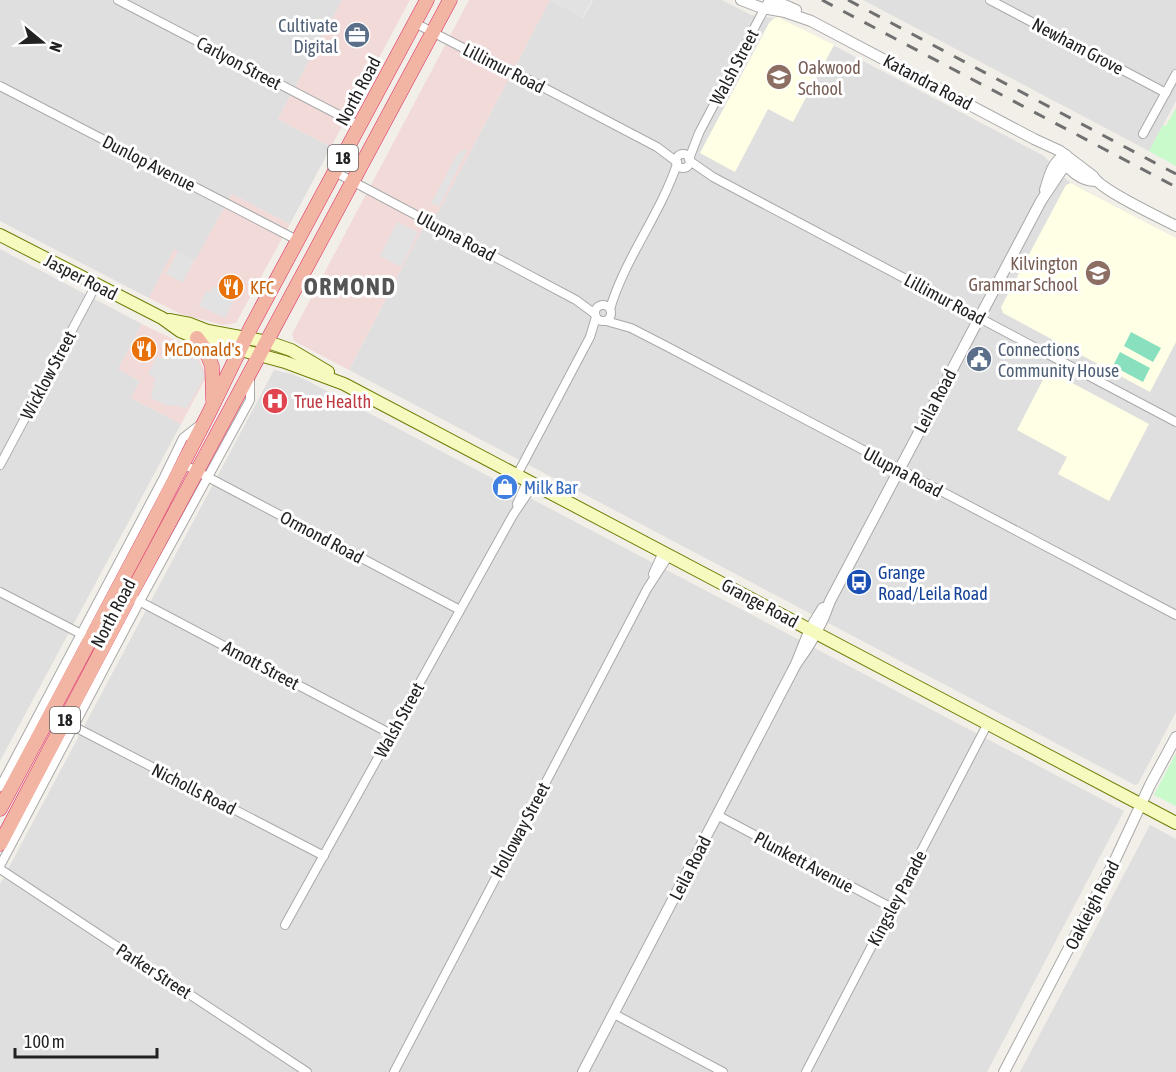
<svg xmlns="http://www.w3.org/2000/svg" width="1176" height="1072" font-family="'Asap Condensed',sans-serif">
<rect width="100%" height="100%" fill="#f2efe9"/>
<g fill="#e0dfdf">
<polygon points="0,0 342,0 278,119 331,147 290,224 232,194 195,261 174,250 149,298 0,221"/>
<polygon points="550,0 583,18 593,0 722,0 751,15 783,19 1044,156 1068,181 1176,238 1176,712 1138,784 1135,785 349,370 421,231 439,211"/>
<polygon points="863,0 1176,0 1176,101 1149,151"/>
<polygon points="0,249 142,324 118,369 140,381 131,398 181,424 0,761"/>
<polygon points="274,370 292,374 308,381 1124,811 987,1072 0,1072 0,884"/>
<polygon points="1150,825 1176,839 1176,1072 1020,1072"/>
</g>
<g fill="#f2dad9">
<polygon points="342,0 410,0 331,147 278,119"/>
<polygon points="469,0 550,0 439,211 421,231 349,370 294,341 292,334"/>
<polygon points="232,194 290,224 236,323 223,325 181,314 149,298 174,249 195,260"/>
<polygon points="142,324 195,350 207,376 181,424 131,398 140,381 118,369"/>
</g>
<g fill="#ffffe5">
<polygon points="778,17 834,45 793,122 768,109 735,172 700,153 769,23 773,19"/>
<polygon points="1071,183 1176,238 1176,342 1150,392 1003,313 1001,307 1066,185"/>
<polygon points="1048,370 1149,424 1109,501 1058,474 1067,457 1017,430"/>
</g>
<g fill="#c8facc">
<polygon points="1176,108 1176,166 1149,151 1163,125 1166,126"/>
<polygon points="1176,753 1176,806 1154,795"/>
</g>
<g fill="#88e0be">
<polygon points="1131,332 1161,348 1153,362 1124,346"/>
<polygon points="1120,352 1150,368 1143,382 1113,366"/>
</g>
<g fill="#e2e2e2">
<polygon points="550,0 592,0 582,18"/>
<polygon points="468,148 439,207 431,203 458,153"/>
<polygon points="397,222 418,232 401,267 380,256"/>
<polygon points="178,251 194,260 183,283 166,274"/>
<polygon points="214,286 235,297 225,318 199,306 206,291 210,292"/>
<polygon points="174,342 194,352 205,376 187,408 172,405 167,406 151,398 155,378 148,374 157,357 165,359"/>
</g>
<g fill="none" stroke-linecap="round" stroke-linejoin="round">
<g stroke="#a9a9a9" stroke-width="10">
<g id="minor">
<polyline points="118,0 360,126"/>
<polyline points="990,0 1166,93"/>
<polyline points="415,23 496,65 510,70 657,147 677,162"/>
<polyline points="0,86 297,240"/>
<polyline points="1143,134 1176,74"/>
<circle cx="683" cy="161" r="7"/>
<polyline points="689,159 699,133 769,0"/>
<polyline points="690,161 713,177 1176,422"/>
<polyline points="335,172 576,300 595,314"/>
<circle cx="603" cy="313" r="8"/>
<path d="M610,309C625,258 660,215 677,164"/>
<polyline points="606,321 631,328 666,346 1176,615"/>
<polyline points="183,464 460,610"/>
<polyline points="0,465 96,285"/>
<polyline points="517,475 590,337 596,317"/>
<polyline points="517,504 528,480"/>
<polyline points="653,574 663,552"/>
<polyline points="0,592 85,636"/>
<polyline points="137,600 391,734"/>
<polyline points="71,725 324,856"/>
<polyline points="0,787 164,477 183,438 201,424"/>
<polyline points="717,815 892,908"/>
<polyline points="0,866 140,601 250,400 250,376"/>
<polyline points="0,869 307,1072"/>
<polyline points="285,925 513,515 534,484"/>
<polyline points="614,1014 723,1072"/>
<polyline points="394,1072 647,589 669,555"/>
<polyline points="806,1072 988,723"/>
</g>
</g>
<g stroke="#a9a9a9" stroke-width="12">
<g id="tertiary">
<path d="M741,0L762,8L785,12L811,21L1034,139L1060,151L1093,176C1100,190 1159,217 1176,226"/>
<polyline points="773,0 796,10"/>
<path d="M1062,161C1071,171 1081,181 1095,181"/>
<path d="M1045,190C1049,177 1052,162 1065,155"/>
<path d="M796,664C811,644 822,625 830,601L1041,201L1065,165L1066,155"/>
<polyline points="583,1072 796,664 810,629 823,608"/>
<polyline points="1004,1072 1115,860 1150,785 1176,737"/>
</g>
</g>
<g stroke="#707d05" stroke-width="14">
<g id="secondary">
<polyline points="0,235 162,318 180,331 197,338 285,362 344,384 1176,823"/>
<polyline points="169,320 190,324 208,331 268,342 291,350 328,372"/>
</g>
</g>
<g stroke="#dc2a67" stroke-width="15">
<g id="trunk">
<polyline points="197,338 205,349 212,366 213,400"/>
<polyline points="0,809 152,524 209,413 251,327 427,0"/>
<polyline points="0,844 130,596 450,0"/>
</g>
</g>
<use href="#minor" stroke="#fff" stroke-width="8"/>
<use href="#tertiary" stroke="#fff" stroke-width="10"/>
<use href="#secondary" stroke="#f7fabf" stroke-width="12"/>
<use href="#trunk" stroke="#f2b4a3" stroke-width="14"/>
<g stroke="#707070" stroke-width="3" stroke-dasharray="12 12" stroke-linecap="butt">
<polyline points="822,0 1176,187"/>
<polyline points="848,0 1176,174"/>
</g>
</g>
<defs>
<g id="office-disc" transform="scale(1.35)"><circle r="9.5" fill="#5c6f8a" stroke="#fff"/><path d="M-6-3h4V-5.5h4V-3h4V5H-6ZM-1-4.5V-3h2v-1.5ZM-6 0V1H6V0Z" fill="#fff"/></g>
<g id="school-disc" transform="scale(1.35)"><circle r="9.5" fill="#8d6e63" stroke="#fff"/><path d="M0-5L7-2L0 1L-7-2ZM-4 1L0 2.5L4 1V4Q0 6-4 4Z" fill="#fff"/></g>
<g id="restaurant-disc" transform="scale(1.35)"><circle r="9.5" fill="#e8710a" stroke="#fff"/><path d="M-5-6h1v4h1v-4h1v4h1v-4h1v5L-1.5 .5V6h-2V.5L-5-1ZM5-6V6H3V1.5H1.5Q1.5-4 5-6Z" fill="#fff"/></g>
<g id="civic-disc" transform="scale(1.35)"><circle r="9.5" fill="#5c6f8a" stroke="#fff"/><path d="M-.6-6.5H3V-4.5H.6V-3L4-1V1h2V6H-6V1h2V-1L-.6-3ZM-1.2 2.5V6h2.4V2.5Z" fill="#fff"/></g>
<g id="hospital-disc" transform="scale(1.35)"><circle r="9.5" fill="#e0444e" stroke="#fff"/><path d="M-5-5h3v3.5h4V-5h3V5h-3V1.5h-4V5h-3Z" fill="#fff"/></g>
<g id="shop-disc" transform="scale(1.35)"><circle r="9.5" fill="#3f7fe0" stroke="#fff"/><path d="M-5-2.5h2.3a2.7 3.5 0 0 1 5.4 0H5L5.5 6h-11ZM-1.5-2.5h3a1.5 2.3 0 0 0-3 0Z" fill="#fff"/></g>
<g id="bus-disc" transform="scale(1.35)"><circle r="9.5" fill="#1a4fb4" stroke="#fff"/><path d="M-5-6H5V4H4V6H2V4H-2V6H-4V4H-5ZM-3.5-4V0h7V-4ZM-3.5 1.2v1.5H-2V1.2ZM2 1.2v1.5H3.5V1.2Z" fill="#fff"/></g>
</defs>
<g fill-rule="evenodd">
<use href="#office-disc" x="357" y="35"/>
<use href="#school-disc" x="779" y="77"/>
<use href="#school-disc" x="1098" y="273"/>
<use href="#restaurant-disc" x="231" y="287"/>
<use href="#restaurant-disc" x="144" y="349"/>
<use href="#civic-disc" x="979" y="359"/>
<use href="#hospital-disc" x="275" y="401"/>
<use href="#shop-disc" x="505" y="487"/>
<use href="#bus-disc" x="859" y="582"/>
</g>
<g text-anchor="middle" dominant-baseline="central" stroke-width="6" stroke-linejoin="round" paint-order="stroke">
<g fill="#fff" stroke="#646464" stroke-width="1.5">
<rect x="328" y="145" width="30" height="26" rx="4.5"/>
<rect x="50" y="707" width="30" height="26" rx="4.5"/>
</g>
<g font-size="16" font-weight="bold" fill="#222">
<text x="343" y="158">18</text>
<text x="65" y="720">18</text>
</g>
<g font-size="18" fill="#4e5e75" stroke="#fff" text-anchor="end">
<text x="338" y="25">Cultivate<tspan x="338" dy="21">Digital</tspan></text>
<text x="998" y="349" text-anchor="start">Connections<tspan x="998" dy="21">Community House</tspan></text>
</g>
<g font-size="18" fill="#222" stroke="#fff">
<text transform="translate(1078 46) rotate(28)">Newham Grove</text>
<text transform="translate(239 63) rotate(28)">Carlyon Street</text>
<text transform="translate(734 67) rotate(-62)">Walsh Street</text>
<text transform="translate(504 68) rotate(27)">Lillimur Road</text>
<text transform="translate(928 82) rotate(28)">Katandra Road</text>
<text transform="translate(358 91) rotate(-62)">North Road</text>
<text transform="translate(149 163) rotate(27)">Dunlop Avenue</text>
<text transform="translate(456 236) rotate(28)">Ulupna Road</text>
<text transform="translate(81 277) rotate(27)">Jasper Road</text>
<text transform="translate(945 299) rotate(28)">Lillimur Road</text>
<text transform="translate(48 375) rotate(-62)">Wicklow Street</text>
<text transform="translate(935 401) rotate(-62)">Leila Road</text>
<text transform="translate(903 472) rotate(28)">Ulupna Road</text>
<text transform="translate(322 537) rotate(28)">Ormond Road</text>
<text transform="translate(760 603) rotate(28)">Grange Road</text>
<text transform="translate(113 613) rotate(-62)">North Road</text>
<text transform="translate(261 665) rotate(28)">Arnott Street</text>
<text transform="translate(399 720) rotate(-61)">Walsh Street</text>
<text transform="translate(194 789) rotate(27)">Nicholls Road</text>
<text transform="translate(520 830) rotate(-62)">Holloway Street</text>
<text transform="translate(804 862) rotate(28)">Plunkett Avenue</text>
<text transform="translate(690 868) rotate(-63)">Leila Road</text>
<text transform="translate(897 898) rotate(-62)">Kingsley Parade</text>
<text transform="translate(1092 905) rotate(-63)">Oakleigh Road</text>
<text transform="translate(154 971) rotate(33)">Parker Street</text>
</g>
<g font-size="18" fill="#785e54" stroke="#fff" text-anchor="start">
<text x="798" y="67">Oakwood<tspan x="798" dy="21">School</tspan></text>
<text x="1078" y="263" text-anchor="end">Kilvington<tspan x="1078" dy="21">Grammar School</tspan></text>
</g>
<g font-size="18" fill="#c56008" stroke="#fff" text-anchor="start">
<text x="250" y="287">KFC</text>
<text x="164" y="349">McDonald's</text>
</g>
<g font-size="18" fill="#be3a42" stroke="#fff" text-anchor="start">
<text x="294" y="401">True Health</text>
</g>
<g font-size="18" fill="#366cbe" stroke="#fff" text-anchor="start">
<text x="524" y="487">Milk Bar</text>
</g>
<g font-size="18" fill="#164399" stroke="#fff" text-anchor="start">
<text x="878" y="572">Grange<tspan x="878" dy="21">Road/Leila Road</tspan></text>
</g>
<g font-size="24" font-weight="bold" letter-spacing="1.5" fill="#555" stroke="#fff">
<text x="350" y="286">ORMOND</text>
</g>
</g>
<g transform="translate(42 42) rotate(109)" stroke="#ffffff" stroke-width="4.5" paint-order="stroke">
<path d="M0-4.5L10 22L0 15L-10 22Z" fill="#222222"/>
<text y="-9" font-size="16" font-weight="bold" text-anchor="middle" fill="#222222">N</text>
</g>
<path d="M15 1048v9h142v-9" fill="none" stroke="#222222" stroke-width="3"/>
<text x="24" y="1048" font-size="18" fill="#222222" stroke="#ffffff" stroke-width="4.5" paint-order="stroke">100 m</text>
</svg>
